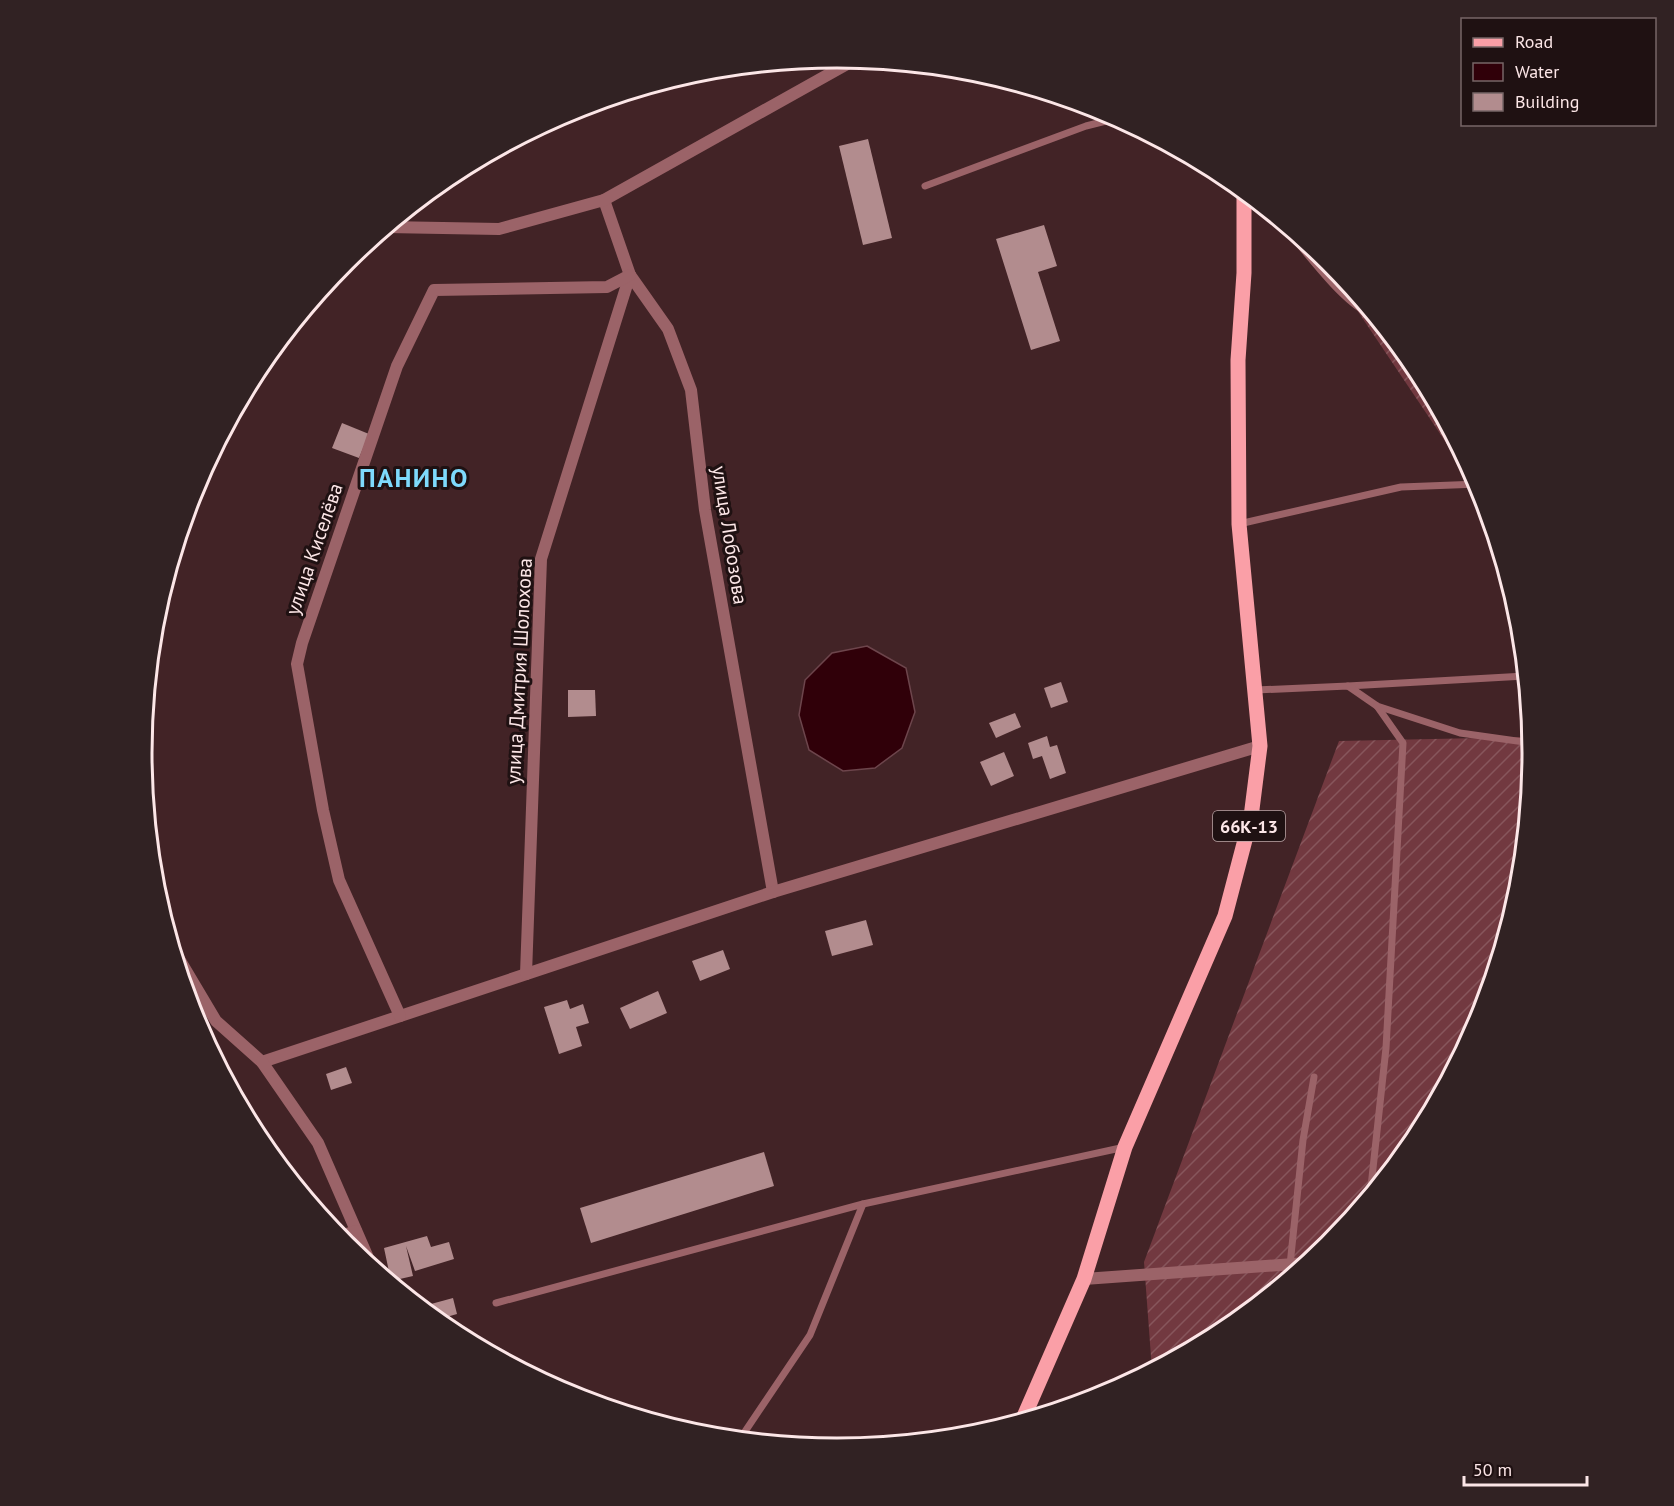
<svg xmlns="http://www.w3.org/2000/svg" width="1674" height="1506" font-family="'PT Sans',sans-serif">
<defs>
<pattern id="garden-furrows" width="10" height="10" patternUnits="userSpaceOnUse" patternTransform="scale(1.5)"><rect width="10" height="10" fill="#723940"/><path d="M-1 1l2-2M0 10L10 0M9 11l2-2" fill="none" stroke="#87565c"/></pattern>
</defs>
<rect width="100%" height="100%" fill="#422326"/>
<g fill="url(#garden-furrows)">
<polygon points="1318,252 1329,261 1416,367 1462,453 1453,453"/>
<polygon points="1531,737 1533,753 1520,889 1480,1020 1416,1140 1329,1245 1223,1332 1152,1370 1144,1262 1339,741"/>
</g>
<polygon fill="#300009" stroke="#6d454c" stroke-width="1.5" points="867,646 906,668 915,712 902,748 875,768 843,771 809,750 799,715 805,680 832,653"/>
<g fill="#b28c8e">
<polygon points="868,139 892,238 863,245 839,146"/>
<polygon points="1044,225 1057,266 1038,272 1060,341 1031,350 996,239"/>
<polygon points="342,423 369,434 359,458 332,448"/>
<polygon points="1061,682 1068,702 1051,708 1044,688"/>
<polygon points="568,690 595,690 596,716 568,717"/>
<polygon points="1015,713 1021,727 996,738 989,723"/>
<polygon points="1047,736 1050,747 1057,745 1066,773 1050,779 1042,756 1033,759 1028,743"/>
<polygon points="1004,752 1014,776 991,786 980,762"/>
<polygon points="866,920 873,945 832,956 825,931"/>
<polygon points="723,950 730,969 700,981 692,961"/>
<polygon points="658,991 667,1013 630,1029 620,1008"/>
<polygon points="567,1000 570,1009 583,1004 589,1023 576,1027 582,1046 559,1054 544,1007"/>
<polygon points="346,1067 352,1083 331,1090 326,1074"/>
<polygon points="764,1152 774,1186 591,1243 580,1208"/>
<polygon points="427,1236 431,1247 449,1242 454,1259 415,1271 406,1246 413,1276 391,1281 384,1248"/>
<polygon points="453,1298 457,1314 436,1320 420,1307"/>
</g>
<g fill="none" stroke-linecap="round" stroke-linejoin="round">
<g stroke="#9b6368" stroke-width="7">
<polyline points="925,186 1086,126 1118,118"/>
<path d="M1270,212C1300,240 1338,302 1374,316"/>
<polyline points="1239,524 1401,487 1479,484"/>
<polyline points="1348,686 1525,676"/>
<polyline points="1256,690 1348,686 1377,706 1460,733 1532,743"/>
<polyline points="1370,1196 1386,1048 1403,743 1377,706"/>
<polyline points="1290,1265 1303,1140 1314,1077"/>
<polyline points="496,1303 863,1204 1125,1147"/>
<polyline points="740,1439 810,1335 863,1204"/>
</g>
<g stroke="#9b6368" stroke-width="12">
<polyline points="604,200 630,275 668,329 691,390 705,510 773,892"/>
<polyline points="386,227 499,229 604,200 856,59"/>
<polyline points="172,947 216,1021 262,1062 773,892 1260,746"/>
<polyline points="526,974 541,559 630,275"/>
<polyline points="400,1016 339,880 323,810 297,664 302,643 397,366 434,290 607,287 630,275"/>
<polyline points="262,1062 318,1143 372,1267"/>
<polyline points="338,1237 356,1231"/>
<polyline points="1084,1279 1307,1263"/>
</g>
<polyline stroke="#fa9fa7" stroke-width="15" points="1022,1421 1084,1279 1125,1147 1225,916 1251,817 1260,746 1239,524 1238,360 1244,273 1244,191"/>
</g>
<g text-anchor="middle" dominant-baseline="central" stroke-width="6" stroke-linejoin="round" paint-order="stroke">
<rect fill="#1f1112" stroke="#baa6a7" stroke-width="1.5" x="1213" y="811" width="72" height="30" rx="4.5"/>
<g font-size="18" font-weight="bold" fill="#fce6e7">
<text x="1249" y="826">66К-13</text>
</g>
<g font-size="20" fill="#fce6e7" stroke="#1f1112">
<text transform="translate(730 535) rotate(81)">улица Лобозова</text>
<text transform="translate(314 549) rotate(-71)">улица Киселёва</text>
<text transform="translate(519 671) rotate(-87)">улица Дмитрия Шолохова</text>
</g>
<g font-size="26" font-weight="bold" letter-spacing="1.5" fill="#7edafc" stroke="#1f1112">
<text x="414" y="477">ПАНИНО</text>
</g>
</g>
<path d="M0 0H1674V1506H0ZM152 753a685 685 0 1 1 1370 0a685 685 0 1 1-1370 0Z" fill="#312223" fill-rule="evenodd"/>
<path fill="none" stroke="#fce6e7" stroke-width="3" d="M152 753a685 685 0 1 1 1370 0a685 685 0 1 1-1370 0Z"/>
<rect x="1461" y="18" width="195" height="108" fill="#1f1112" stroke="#776667" stroke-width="1.5"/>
<rect x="1473" y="38" width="30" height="9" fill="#fa9fa7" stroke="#776667" stroke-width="1.5"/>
<text x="1515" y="48" font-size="18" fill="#fce6e7">Road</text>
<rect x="1473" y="63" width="30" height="18" fill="#300009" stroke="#776667" stroke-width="1.5"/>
<text x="1515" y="78" font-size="18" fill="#fce6e7">Water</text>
<rect x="1473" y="93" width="30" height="18" fill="#b28c8e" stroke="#776667" stroke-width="1.5"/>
<text x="1515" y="108" font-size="18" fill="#fce6e7">Building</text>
<path d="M1464 1476v9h123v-9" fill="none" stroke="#fce6e7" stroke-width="3"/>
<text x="1473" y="1476" font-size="18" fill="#fce6e7" stroke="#1f1112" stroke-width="4.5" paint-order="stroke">50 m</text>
</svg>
